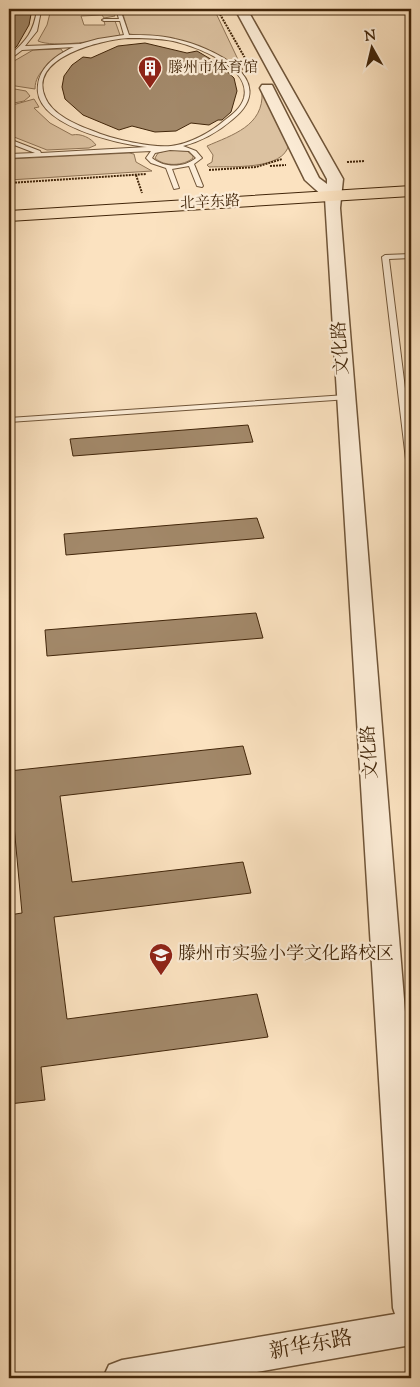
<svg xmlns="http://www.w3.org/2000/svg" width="420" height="1387" font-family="'Sorts Mill Goudy','Noto Serif SC',serif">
<rect width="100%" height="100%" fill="#fbe2c0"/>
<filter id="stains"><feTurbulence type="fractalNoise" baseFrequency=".004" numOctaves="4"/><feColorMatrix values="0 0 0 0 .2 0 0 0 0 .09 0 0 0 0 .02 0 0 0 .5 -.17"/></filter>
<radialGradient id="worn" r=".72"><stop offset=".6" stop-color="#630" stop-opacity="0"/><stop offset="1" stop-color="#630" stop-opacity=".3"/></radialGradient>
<g fill="#dcc2a1" stroke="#8f7456">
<polygon points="126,9 214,9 243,70 213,52 183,41 129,34 122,11"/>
<path d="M112,10L115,16L104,18L102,15L81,16L84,25H105L104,21H115L120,35C103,41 53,48 38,41L47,25L50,13Z"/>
<path d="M33,50L61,49L63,52C52,65 35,70 35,89L9,85V64Z"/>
<polygon points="9,88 26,91 30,96 24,101 9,104"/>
<path d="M262,92L289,144C284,171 230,166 209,167L207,165L212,162L213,155L207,146C232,135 264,126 262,92Z"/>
<path d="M34,99L39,107L34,108L50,123L72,135C81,133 91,138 96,145L89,148L47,150L9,135V106Z"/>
<path d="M168,150L187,151L193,156V158C184,166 164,167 155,158L158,153Z"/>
<polygon points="129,153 134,154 136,162 152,171 9,180 9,159"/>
</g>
<g fill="#a28869" stroke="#42260a">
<polygon points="9,9 32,9 29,25 17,46 9,54"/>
<polygon points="145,43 187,53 197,51 219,64 234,78 237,91 231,112 222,120 218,120 209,125 191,123 176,131 155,132 132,126 119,130 83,115 65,99 62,87 64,76 72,65 83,57 91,58 118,46"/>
<polygon points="248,425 253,442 73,456 70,439"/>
<polygon points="257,518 264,538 66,555 64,534"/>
<polygon points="256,613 263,638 47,656 45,630"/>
<polygon points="243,746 251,774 60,796 72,882 243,862 251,893 54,917 67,1019 257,994 268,1037 41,1067 45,1100 9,1104 9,915 22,913 9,771"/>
</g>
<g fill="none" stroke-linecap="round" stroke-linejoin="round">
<g stroke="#705538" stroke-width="2">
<g id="service">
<path d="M37,9H75L73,10L41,11L37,31L25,46L80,44L98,39L124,35L120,21H104L102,20L104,19H119L116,9H120L129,35C144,35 160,35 175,39C210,46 282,79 233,119C218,132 202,141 183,146L196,151L202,158L194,164L203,186L202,187L197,186L189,166L172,169L179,188L174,189L166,168L151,163L146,158L151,151L9,158V154L35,153L9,143V139L40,151L41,153L147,147C118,144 32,125 38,85C40,66 58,54 74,47L22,50L9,60V56C26,41 34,32 37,9ZM128,38C143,38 158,38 173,41C195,46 252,67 244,98C241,108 233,114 225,120C211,132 190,144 171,146C152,148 111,139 93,131C77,125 52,115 45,97C28,57 101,40 128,38ZM170,150L189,151L196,158C184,168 164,168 152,158L155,153Z"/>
<polygon points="411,254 411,258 389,259 411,437 411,470 407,468 382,257 385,255"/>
<polygon points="346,395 350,397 349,399 9,422 9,418"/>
</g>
</g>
<g stroke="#705538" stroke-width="3">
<polygon id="tertiary" points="235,9 247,9 343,179 340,208 411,1086 411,1345 223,1378 103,1378 109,1365 122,1360 395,1314 393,1308 325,198 305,180 260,88 262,85 272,85 319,178 327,184 327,179"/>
</g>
<g stroke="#42260a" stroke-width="2">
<polygon id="primary" points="411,186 411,196 9,221 9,211"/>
</g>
<g stroke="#42260a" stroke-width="2" stroke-dasharray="2 1" stroke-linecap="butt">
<polyline points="217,9 245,58"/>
<polyline points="347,162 365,161"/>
<polyline points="270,166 286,165"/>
<polyline points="209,170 256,167 282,159"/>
<polyline points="136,175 142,193"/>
<polyline points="9,183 146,174"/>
</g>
<use href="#service" fill="#fcecd6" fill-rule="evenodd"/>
<use href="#tertiary" fill="#fcecd6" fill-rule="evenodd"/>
<use href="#primary" fill="#fbe2c0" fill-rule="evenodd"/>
</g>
<defs>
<g id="building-pin" transform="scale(1.25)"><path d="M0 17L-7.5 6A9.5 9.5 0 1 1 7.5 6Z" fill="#8f2418" stroke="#fcecd6"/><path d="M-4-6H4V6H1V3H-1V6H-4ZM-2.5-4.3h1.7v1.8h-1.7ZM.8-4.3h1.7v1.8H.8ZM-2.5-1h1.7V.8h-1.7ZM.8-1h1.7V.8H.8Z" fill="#fff"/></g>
<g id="school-pin" transform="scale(1.25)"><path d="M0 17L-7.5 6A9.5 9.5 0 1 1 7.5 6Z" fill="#8f2418" stroke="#fcecd6"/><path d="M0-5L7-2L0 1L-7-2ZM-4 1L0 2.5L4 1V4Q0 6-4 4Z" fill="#fff"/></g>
</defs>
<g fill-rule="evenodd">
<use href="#building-pin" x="150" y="68"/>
<use href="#school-pin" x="161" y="955"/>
</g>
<g text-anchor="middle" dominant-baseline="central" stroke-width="4.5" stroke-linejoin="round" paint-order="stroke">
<g font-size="15" fill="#42260a" stroke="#fcecd6" text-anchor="start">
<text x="168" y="68">滕州市体育馆</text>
</g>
<g font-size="15" fill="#42260a" stroke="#fcecd6">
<text transform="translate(210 203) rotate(-3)">北辛东路</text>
</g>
<g font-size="18" fill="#42260a" stroke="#fcecd6">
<text transform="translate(342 348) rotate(-94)">文化路</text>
<text transform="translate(371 752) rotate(-94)">文化路</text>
</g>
<g font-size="18" fill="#42260a" stroke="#fcecd6" text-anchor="start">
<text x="178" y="955">滕州市实验小学文化路校区</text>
</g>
<g font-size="21" fill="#42260a" stroke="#fcecd6">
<text transform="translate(311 1346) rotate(-10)">新华东路</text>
</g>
</g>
<rect width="420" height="1387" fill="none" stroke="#fbe2c0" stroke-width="30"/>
<rect x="10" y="10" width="400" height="1367" fill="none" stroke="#42260a" stroke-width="2.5"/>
<rect x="15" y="15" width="390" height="1357" fill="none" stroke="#42260a"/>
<g transform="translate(372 48) rotate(352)" stroke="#fcecd6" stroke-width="4" paint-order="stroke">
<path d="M0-4L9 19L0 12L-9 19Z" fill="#42260a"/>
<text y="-8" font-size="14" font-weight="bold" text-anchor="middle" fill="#42260a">N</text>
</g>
<rect width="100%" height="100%" filter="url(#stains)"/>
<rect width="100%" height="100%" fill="url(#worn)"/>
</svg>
